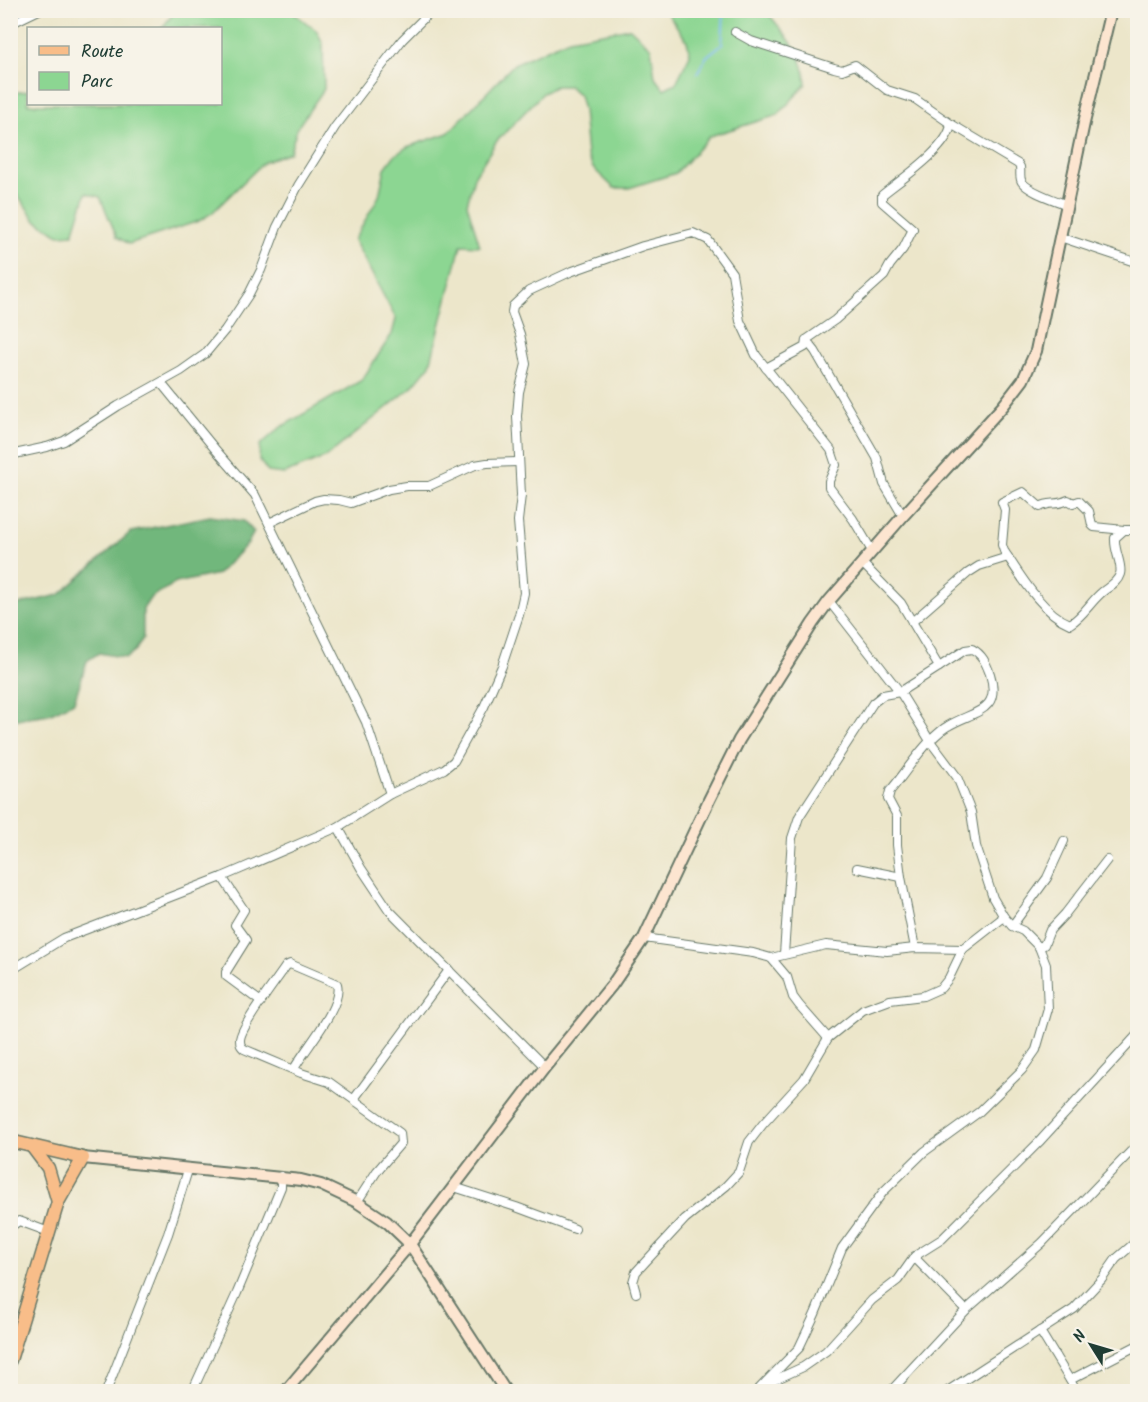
<svg xmlns="http://www.w3.org/2000/svg" width="1148" height="1402" font-family="Kalam,sans-serif">
<rect width="100%" height="100%" fill="#f7f3e8"/>
<filter id="ink" filterUnits="userSpaceOnUse"><feTurbulence type="fractalNoise" baseFrequency=".0167" numOctaves="2"/><feDisplacementMap in="SourceGraphic" scale="12" xChannelSelector="R" yChannelSelector="G"/><feConvolveMatrix kernelMatrix="1 2 1 2 8 2 1 2 1" color-interpolation-filters="sRGB"/></filter>
<filter id="wash" filterUnits="userSpaceOnUse"><feTurbulence type="fractalNoise" baseFrequency=".008" numOctaves="4" result="noise"/><feDisplacementMap in="SourceGraphic" scale="24" xChannelSelector="R" yChannelSelector="G"/><feGaussianBlur stdDeviation="1.35" result="paint"/><feColorMatrix in="noise" values="0 0 0 0 0 0 0 0 0 0 0 0 0 0 0 0 0 1.4 0 .05"/><feComposite in="paint" operator="in"/></filter>
<g filter="url(#wash)">
<rect width="100%" height="100%" fill="#ece6ca"/>
<g fill="#8cd692" stroke="#568a63" stroke-width="1.5">
<polygon points="176,10 291,11 317,31 323,44 324,89 297,128 290,152 264,162 212,213 199,221 129,244 117,237 100,197 86,193 73,234 59,235 35,220 11,185 11,93 28,91 28,104 220,104 220,28 162,28"/>
<path d="M666,11H766C784,33 805,54 806,84L778,115L710,136L676,173L629,188H614L593,168L587,155L583,110L579,95L569,86H556L543,93L496,142L474,177L467,204L480,246L461,245L430,365L411,388L326,457L284,474L268,472L259,460L260,445L281,427L362,380L392,334L396,319L354,240L379,196L385,168L394,156L407,147L448,133L514,64L569,39L630,28L651,48L655,77L664,89L676,83L690,55L687,41Z"/>
</g>
<polygon fill="#71b77c" stroke="#487a58" stroke-width="1.5" points="210,516 244,521 254,532 248,543 218,574 176,583 151,597 143,609 143,638 136,650 126,658 99,653 87,661 74,702 49,714 11,720 11,606 59,595 131,532"/>
<g fill="none" stroke-linecap="round" stroke-linejoin="round">
<polyline stroke="#82bbf3" stroke-width="2" points="697,73 707,56 722,44 724,10"/>
</g>
</g>
<g filter="url(#ink)">
<g fill="none" stroke-linecap="round" stroke-linejoin="round">
<g stroke="#677868" stroke-width="10">
<g id="street">
<polyline points="10,24 39,10"/>
<path d="M735,32L751,41L834,68L842,70L855,65L887,90L915,99L951,124L1018,164L1020,167C1021,172 1019,178 1022,182C1029,192 1056,200 1067,205"/>
<polyline points="1060,237 1138,263"/>
<polyline points="766,368 805,347 806,340"/>
<polyline points="161,383 215,449 255,495 366,722 390,794"/>
<polyline points="10,455 47,447 64,441 118,406 181,371 205,354 225,330 249,294 261,270 277,227 298,186 335,127 402,40 432,10"/>
<path d="M903,516L884,484L877,458L815,351L806,340L835,320L884,276L890,265L903,249L913,229L882,202V195C900,180 949,148 951,124"/>
<polyline points="269,523 315,501 324,499 339,500 351,503 389,489 407,486 429,486 475,465 487,463 518,462"/>
<path d="M1124,530L1115,538C1114,552 1123,565 1120,574C1117,584 1106,588 1100,594C1090,603 1082,617 1070,624C1042,613 1020,575 1004,551L1002,545L1005,510L1002,502L1023,492L1040,507C1050,501 1057,506 1068,500L1073,503L1079,501L1089,511L1092,525L1094,527L1124,530H1138"/>
<polyline points="912,622 968,573 979,566 1008,557"/>
<polyline points="338,827 390,794 444,769 454,761 484,707 502,666 519,615 524,593 518,521 521,495 517,416 519,392 526,364 520,334 512,312 513,306 529,291 570,272 643,246 693,233 708,240 732,273 740,321 756,355 831,450 836,465 829,481 829,487 853,519 872,551"/>
<polyline points="857,868 901,877 915,948"/>
<polyline points="222,877 244,910 235,925 246,940 226,972 226,976 261,1002"/>
<path d="M901,877L897,845V816L888,799L890,791C904,775 915,756 930,741C935,736 942,729 948,726C972,711 1002,713 990,674C986,663 982,654 972,649L965,650L939,667"/>
<polyline points="1012,926 1047,878 1064,841"/>
<polyline points="644,938 753,953 771,958 787,977 793,997 799,1005 828,1038"/>
<polyline points="1039,947 1044,945 1050,930 1065,914 1107,860"/>
<polyline points="784,954 792,838 799,817 873,703 883,695 900,692 939,667 901,603 862,563"/>
<polyline points="771,958 826,945 887,951 915,948 963,949"/>
<polyline points="10,971 64,938 222,877 338,827 361,868 389,910 545,1067"/>
<path d="M294,1069C305,1048 343,1007 337,984L290,964L286,966C277,980 240,1027 240,1040C240,1045 241,1046 244,1049L301,1073L329,1082L400,1133L401,1143L377,1171L357,1202"/>
<polyline points="354,1099 449,970"/>
<polyline points="454,1187 516,1207 575,1229"/>
<polyline points="10,1227 19,1221 49,1232"/>
<polyline points="914,1257 966,1310"/>
<polyline points="636,1293 633,1282 636,1272 685,1219 726,1186 739,1172 749,1142 763,1124 804,1079 828,1038 863,1010 890,1000 923,996 941,988 949,978 963,949 1004,917"/>
<polyline points="1040,1331 1077,1392"/>
<polyline points="1070,1380 1138,1345"/>
<polyline points="766,1384 803,1367 826,1351 872,1300 898,1280 915,1256 942,1239 1039,1142 1138,1034"/>
<polyline points="106,1392 168,1234 188,1170"/>
<polyline points="192,1392 237,1293 281,1187 281,1176"/>
<polyline points="756,1392 799,1348 815,1314 842,1248 883,1192 924,1152 979,1112 1022,1070 1036,1050 1048,1009 1046,965 1039,947 1023,931 1012,926 1004,917 993,898 976,846 971,812 957,777 930,741 900,692 829,601"/>
<polyline points="890,1392 966,1310 1042,1243 1138,1144"/>
<polyline points="946,1392 1074,1309 1102,1279 1116,1259 1138,1240"/>
</g>
</g>
<g stroke="#677868" stroke-width="14">
<g id="secondary">
<polyline points="83,1158 301,1180 321,1185 357,1202 387,1222 410,1244 506,1392"/>
<polyline points="285,1392 410,1244 545,1067 612,985 644,938 709,800 739,740 813,623 829,601 903,516 1003,406 1023,380 1036,351 1084,123 1111,10"/>
</g>
</g>
<g stroke="#677868" stroke-width="15">
<g id="primary">
<polyline points="10,1141 83,1158 58,1202 10,1360"/>
<polyline points="33,1148 48,1168 58,1202"/>
</g>
</g>
<use href="#street" stroke="#fff" stroke-width="8"/>
<use href="#secondary" stroke="#fce5d0" stroke-width="10"/>
<use href="#primary" stroke="#f8bd89" stroke-width="12"/>
</g>
</g>
<rect width="1148" height="1402" fill="none" stroke="#f7f3e8" stroke-width="36"/>
<rect x="27" y="27" width="195" height="78" fill="#f7f3e8" stroke="#a1aaa0" stroke-width="1.5"/>
<rect x="39" y="46" width="30" height="9" fill="#f8bd89" stroke="#a1aaa0" stroke-width="1.5"/>
<text x="81" y="57" font-size="18" fill="#1f3d34">Route</text>
<rect x="39" y="72" width="30" height="18" fill="#8cd692" stroke="#a1aaa0" stroke-width="1.5"/>
<text x="81" y="87" font-size="18" fill="#1f3d34">Parc</text>
<g transform="translate(1091 1345) rotate(307)" stroke="#f7f3e8" stroke-width="4.5" paint-order="stroke">
<path d="M0-4.5L10 22L0 15L-10 22Z" fill="#1f3d34"/>
<text y="-9" font-size="16" font-weight="bold" text-anchor="middle" fill="#1f3d34">N</text>
</g>
</svg>
